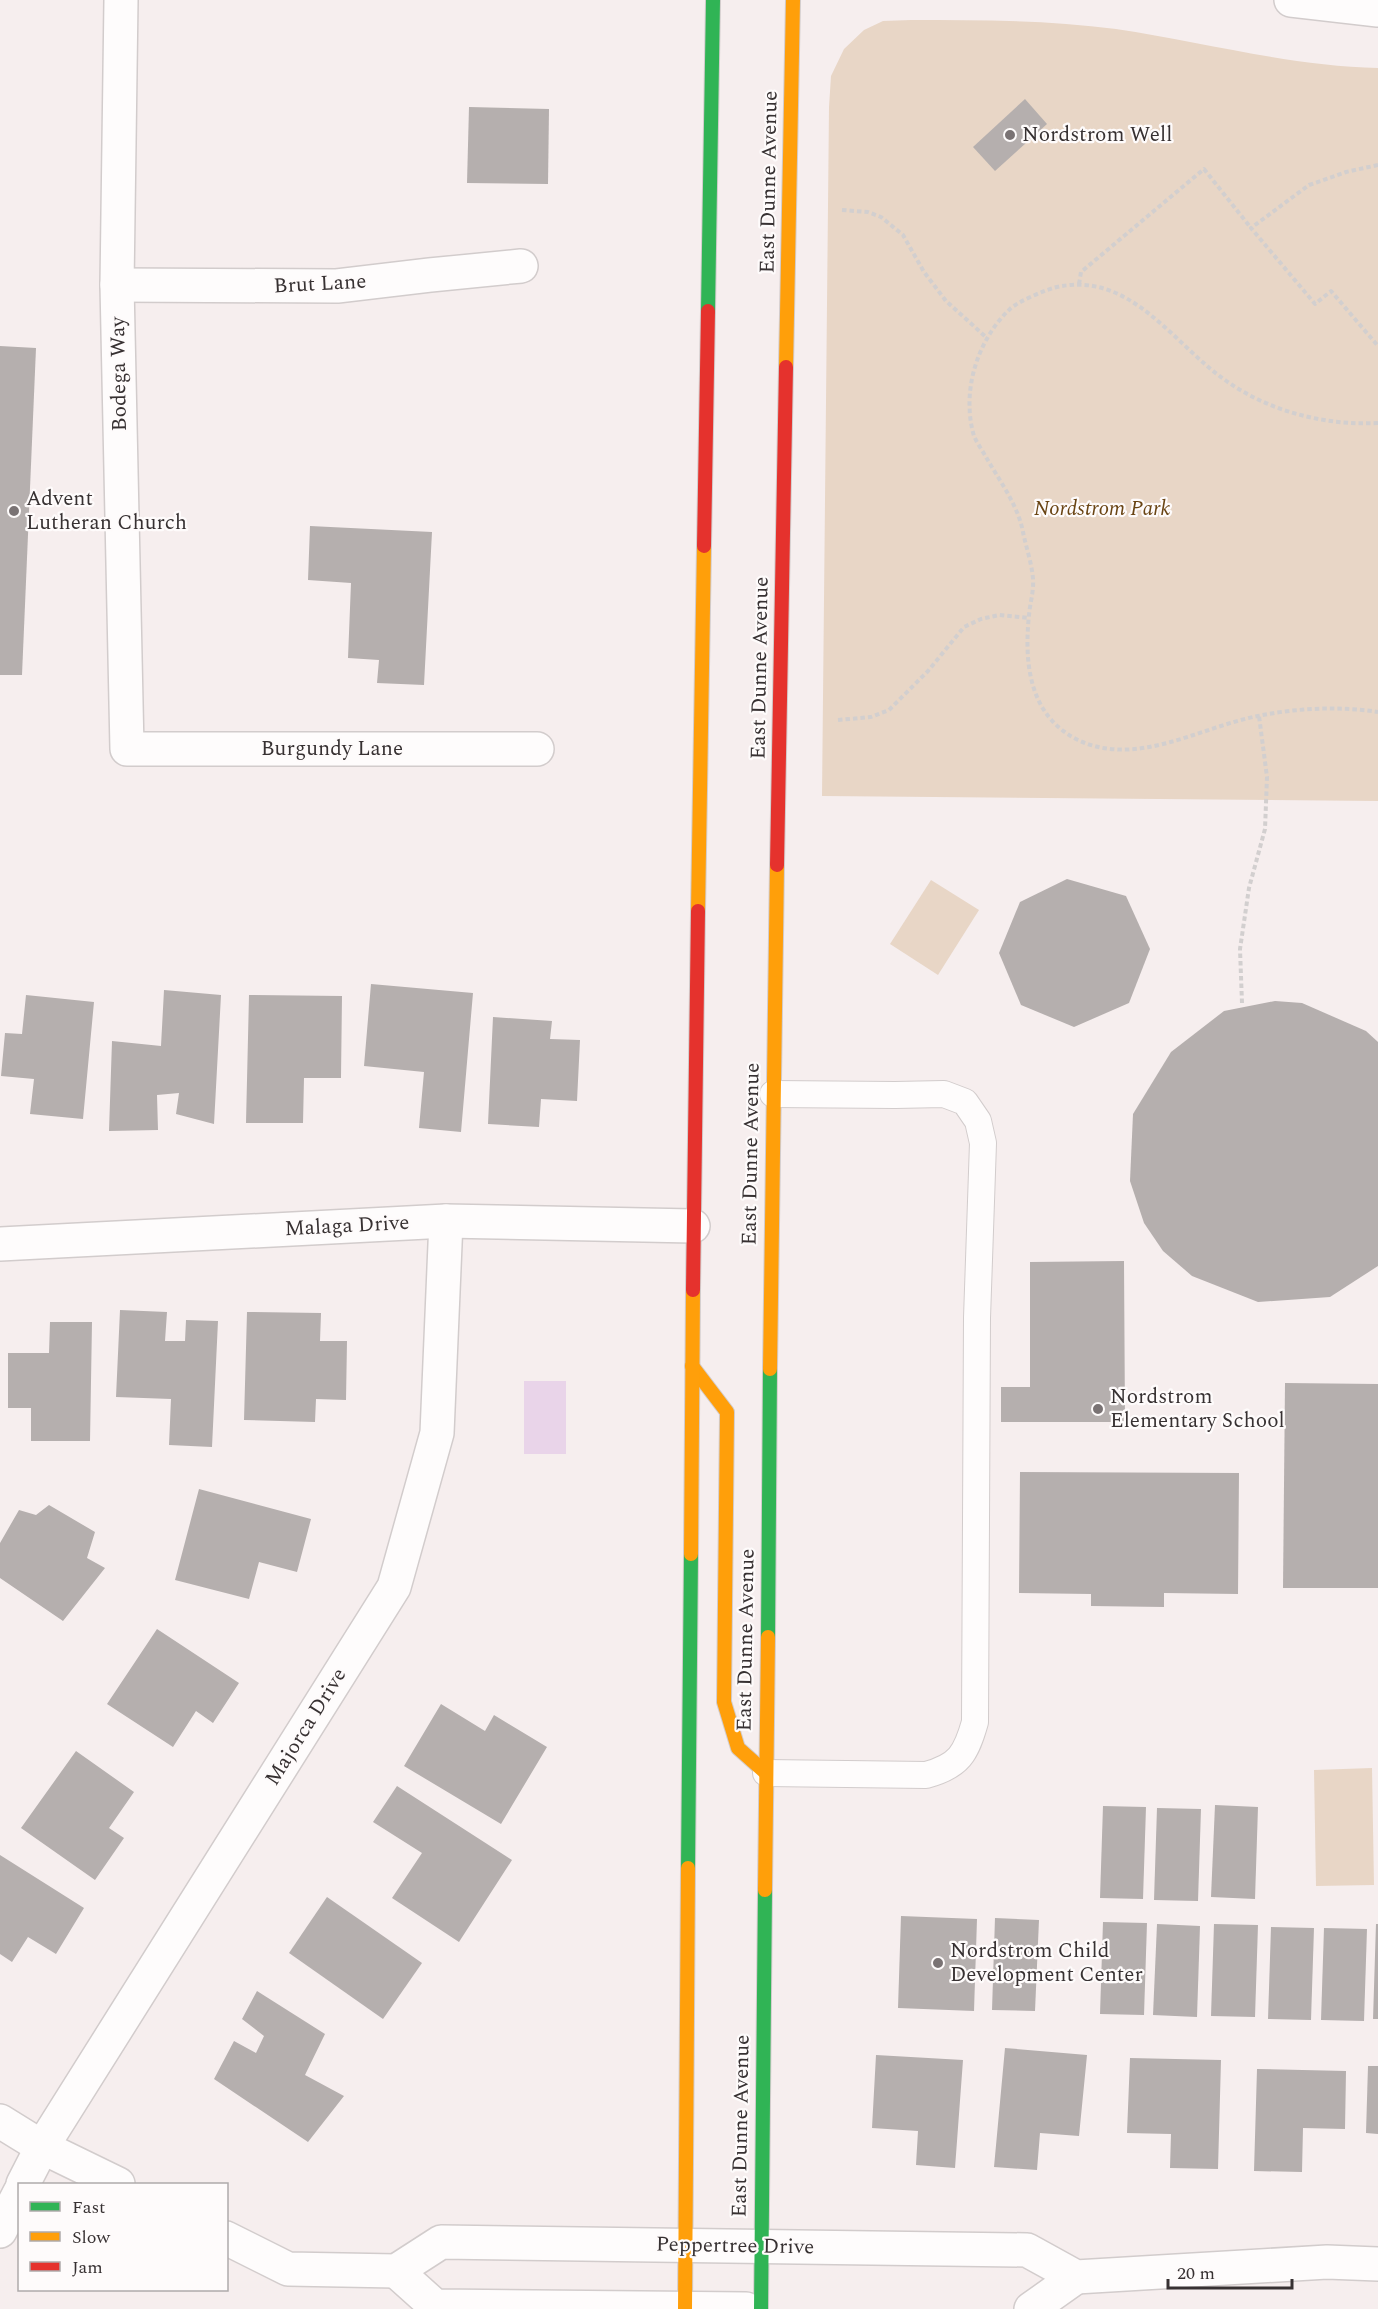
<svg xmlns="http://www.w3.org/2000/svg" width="1378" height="2309" font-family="Spectral,serif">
<rect width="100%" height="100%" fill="#f6eeee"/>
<g fill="#e8d6c6">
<path d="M911,20C979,20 1048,20 1116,29C1203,42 1290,66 1378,68V801L822,796L829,107L831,76L844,49L864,30L883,21Z"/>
<polygon points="931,880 979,910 938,975 890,944"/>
<polygon points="1372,1768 1374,1885 1316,1886 1314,1770"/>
</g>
<rect fill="#e9d4e9" x="524" y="1381" width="42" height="73"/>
<g fill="#b5afae">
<polygon points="1025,99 1047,124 995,171 973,147"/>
<polygon points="469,107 549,109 548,184 467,183"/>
<polygon points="0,346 36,348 22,675 0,675"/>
<polygon points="310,526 432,532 424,685 377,683 379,660 348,658 351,583 308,580"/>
<polygon points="1067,879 1126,896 1150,949 1129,1003 1074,1027 1021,1005 999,953 1020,902"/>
<polygon points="371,984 473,993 461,1132 419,1128 424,1072 364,1066"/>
<polygon points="164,990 221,995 214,1124 176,1114 179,1093 157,1095 158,1130 109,1131 112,1041 161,1046"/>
<polygon points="26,995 94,1002 83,1119 30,1114 34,1079 1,1076 5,1033 22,1034"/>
<polygon points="249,995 342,996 341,1078 304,1078 303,1123 246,1123"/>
<polygon points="1275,1001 1302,1003 1366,1031 1378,1042 1378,1266 1330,1297 1258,1302 1192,1276 1163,1251 1144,1223 1130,1181 1133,1114 1171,1052 1224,1011"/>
<polygon points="493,1017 552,1021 550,1039 580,1040 577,1101 541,1099 539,1127 488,1124"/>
<polygon points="1124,1261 1125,1422 1001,1422 1001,1387 1030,1387 1030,1262"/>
<polygon points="120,1310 167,1312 165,1341 185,1341 186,1320 218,1321 212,1447 169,1445 171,1399 116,1397"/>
<polygon points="247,1312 321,1313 320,1341 347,1341 346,1400 316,1399 315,1422 244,1420"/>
<polygon points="50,1322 92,1322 90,1441 31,1441 31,1408 8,1408 8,1353 49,1353"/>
<polygon points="1285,1383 1378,1384 1378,1588 1283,1588"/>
<polygon points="1020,1472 1239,1473 1238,1594 1164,1593 1164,1607 1091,1606 1091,1594 1019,1593"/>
<polygon points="199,1489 311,1519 297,1572 259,1562 249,1599 175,1580"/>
<polygon points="49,1505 95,1532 87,1558 105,1568 63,1621 0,1578 0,1543 19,1510 36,1515"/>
<polygon points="157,1629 239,1683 213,1723 196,1711 173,1747 107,1704"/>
<polygon points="441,1704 485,1731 494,1715 547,1747 501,1824 404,1766"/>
<polygon points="76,1751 134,1792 109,1828 124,1838 95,1880 21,1828"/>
<polygon points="397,1786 512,1860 459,1942 392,1898 422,1853 373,1822"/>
<polygon points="1215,1805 1258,1807 1255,1899 1211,1897"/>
<polygon points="1103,1806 1146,1807 1143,1899 1100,1898"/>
<polygon points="1157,1808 1201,1809 1198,1901 1154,1900"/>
<polygon points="0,1855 84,1908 56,1954 28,1937 12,1962 0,1954"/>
<polygon points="327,1897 422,1963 383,2019 289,1953"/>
<polygon points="901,1916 977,1919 974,2011 898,2008"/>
<polygon points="995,1918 1039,1920 1035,2011 992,2010"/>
<polygon points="1103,1922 1147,1923 1144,2015 1100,2014"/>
<polygon points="1157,1924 1200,1926 1197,2017 1153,2015"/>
<polygon points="1214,1924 1258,1925 1255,2017 1211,2016"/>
<polygon points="1376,1924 1378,1924 1378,2019 1373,2019"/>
<polygon points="1271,1927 1314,1928 1311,2020 1268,2019"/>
<polygon points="1324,1928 1367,1929 1364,2021 1321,2020"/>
<polygon points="257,1991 325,2034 305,2075 344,2096 308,2142 214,2079 234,2041 256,2053 264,2036 242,2019"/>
<polygon points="1005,2048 1087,2055 1079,2136 1040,2133 1037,2170 994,2167"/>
<polygon points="876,2055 963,2060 955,2168 916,2165 918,2131 872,2128"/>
<polygon points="1130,2058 1221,2060 1218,2169 1170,2168 1171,2134 1127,2133"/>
<polygon points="1368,2066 1378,2066 1378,2134 1366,2133"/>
<polygon points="1257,2069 1346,2071 1345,2129 1303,2128 1302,2172 1254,2171"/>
</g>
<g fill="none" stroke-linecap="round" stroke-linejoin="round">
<g stroke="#d2cccc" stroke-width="28">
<path id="lane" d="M766,1773L926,1775C959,1766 966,1754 975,1722L977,1318L983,1143L978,1121L965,1102L944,1094L895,1095L773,1094"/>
</g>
<g stroke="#d2cccc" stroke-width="36">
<g id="street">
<polyline points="121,0 117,285 127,749 537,749"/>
<polyline points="1291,0 1378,10"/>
<polyline points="117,285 337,286 430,275 521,266"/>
<polyline points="0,1244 446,1221 693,1226"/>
<polyline points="0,2121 42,2147 118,2184"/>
<polyline points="23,2184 42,2147 394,1587 437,1433 446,1221"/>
<polyline points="0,2231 20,2192"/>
<polyline points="226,2238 288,2269 396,2271 441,2242 1027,2250 1076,2277 1327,2262 1378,2264"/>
<polyline points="396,2271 435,2306 746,2309"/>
<polyline points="1031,2309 1076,2277"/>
</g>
</g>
<g stroke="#d2cccc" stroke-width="16">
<g id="fast">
<polyline points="708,311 713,0"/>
<polyline points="768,1637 770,1369"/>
<polyline points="688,1868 691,1554"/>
<polyline points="761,2309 765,1890"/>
</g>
</g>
<g stroke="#d2cccc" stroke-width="16">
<g id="slow">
<polyline points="786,367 793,0"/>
<polyline points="698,911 704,546"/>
<polyline points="692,1366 727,1412 724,1702 738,1748 766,1773"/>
<polyline points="770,1369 777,865"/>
<polyline points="691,1554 693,1290"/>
<polyline points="765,1890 768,1637"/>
<polyline points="685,2309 688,1868"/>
</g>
</g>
<g stroke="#d2cccc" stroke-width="16">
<g id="jam">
<polyline points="704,546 708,311"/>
<polyline points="777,865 786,367"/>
<polyline points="693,1290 698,911"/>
</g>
</g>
<g stroke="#d2cfcf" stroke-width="4" stroke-dasharray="4.5 3" stroke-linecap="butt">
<polyline points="1378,165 1346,172 1309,185 1251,228 1315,304 1331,291 1378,346"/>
<polyline points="842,210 868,212 881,217 903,235 924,272 946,301 987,338"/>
<polyline points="1079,284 1081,272 1204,169 1251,228"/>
<path d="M1378,423C1325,426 1268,411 1225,380C1172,343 1129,268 1053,288C1043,291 1017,302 1010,309C977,340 961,392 974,436C977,443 982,450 986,457C999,480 1018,505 1023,532C1026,547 1032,564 1033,579C1034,591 1030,603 1029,615C1024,663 1029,716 1078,740C1137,768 1200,727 1258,716C1296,708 1340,706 1378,712"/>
<polyline points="838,720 871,717 889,710 928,671 964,627 981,619 999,615 1029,618"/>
<polyline points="1242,1003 1240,949 1249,888 1265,829 1267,777 1259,716"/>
</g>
<use href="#lane" stroke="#fefcfc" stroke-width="26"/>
<use href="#street" stroke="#fefcfc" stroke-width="33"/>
<use href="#fast" stroke="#30b455" stroke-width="14"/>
<use href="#slow" stroke="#ff9f0a" stroke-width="14"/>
<use href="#jam" stroke="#e5322d" stroke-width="14"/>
</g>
<g fill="#7a7374" stroke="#fefbfb" stroke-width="2">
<circle cx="1010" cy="135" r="6"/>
<circle cx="14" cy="511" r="6"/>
<circle cx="1098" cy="1409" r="6"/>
<circle cx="938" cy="1963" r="6"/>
</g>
<g text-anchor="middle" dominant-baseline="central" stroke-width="4.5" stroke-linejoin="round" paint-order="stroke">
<g font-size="21" fill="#373132" stroke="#fefbfb" text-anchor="start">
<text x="1022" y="135">Nordstrom Well</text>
<text x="26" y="499">Advent<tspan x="26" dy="24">Lutheran Church</tspan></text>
<text x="1110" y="1397">Nordstrom<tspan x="1110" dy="24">Elementary School</tspan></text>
<text x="950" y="1951">Nordstrom Child<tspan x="950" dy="24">Development Center</tspan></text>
</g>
<g font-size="21" fill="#373132" stroke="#fefbfb">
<text transform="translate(769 182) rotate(-89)">East Dunne Avenue</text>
<text transform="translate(320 284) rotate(-3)">Brut Lane</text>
<text transform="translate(119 374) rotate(-91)">Bodega Way</text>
<text transform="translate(760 668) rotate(-89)">East Dunne Avenue</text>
<text x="332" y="749">Burgundy Lane</text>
<text transform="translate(751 1154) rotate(-89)">East Dunne Avenue</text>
<text transform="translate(347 1226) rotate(-3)">Malaga Drive</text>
<text transform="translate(746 1640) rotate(-89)">East Dunne Avenue</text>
<text transform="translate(306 1727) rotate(-58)">Majorca Drive</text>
<text transform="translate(741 2126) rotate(-89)">East Dunne Avenue</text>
<text transform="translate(735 2246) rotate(1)">Peppertree Drive</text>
</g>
<g font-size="21" font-style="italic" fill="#694413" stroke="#fefbfb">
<text x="1102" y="509">Nordstrom Park</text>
</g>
</g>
<rect x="18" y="2183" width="210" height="108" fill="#fefbfb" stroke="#aeaaab" stroke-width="1.5"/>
<rect x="30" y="2202" width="30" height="9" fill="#30b455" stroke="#aeaaab" stroke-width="1.5"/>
<text x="72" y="2213" font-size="18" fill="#373132">Fast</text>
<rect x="30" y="2232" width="30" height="9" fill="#ff9f0a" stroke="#aeaaab" stroke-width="1.5"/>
<text x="72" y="2243" font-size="18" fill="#373132">Slow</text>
<rect x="30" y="2262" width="30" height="9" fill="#e5322d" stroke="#aeaaab" stroke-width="1.5"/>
<text x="72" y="2273" font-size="18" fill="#373132">Jam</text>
<path d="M1168 2279v9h124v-9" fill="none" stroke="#373132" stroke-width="3"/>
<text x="1177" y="2279" font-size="18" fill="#373132" stroke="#fefbfb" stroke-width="4.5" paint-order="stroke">20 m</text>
</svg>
